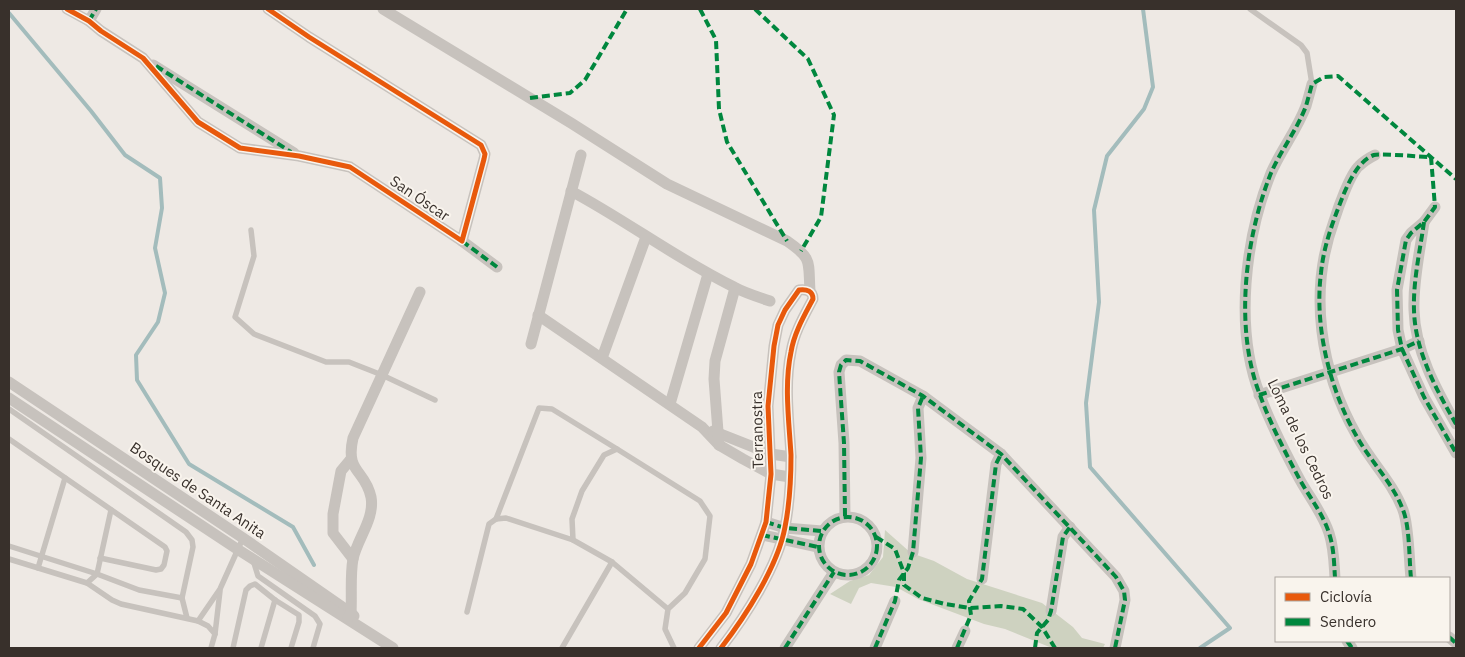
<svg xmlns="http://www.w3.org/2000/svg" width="1465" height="657" font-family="'IBM Plex Sans',sans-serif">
<rect width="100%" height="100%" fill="#eee9e4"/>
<polygon fill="#ced2c0" points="885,530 911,553 934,561 967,579 1042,603 1073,627 1082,638 1105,644 1103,648 1052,648 1005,629 984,624 939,607 918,599 896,587 871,583 859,588 851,604 830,594 850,581 869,575 883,557"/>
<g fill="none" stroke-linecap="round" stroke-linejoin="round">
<g stroke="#a3bcbc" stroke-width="4">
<polyline points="1143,9 1153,87 1144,109 1107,156 1094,210 1099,302 1086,403 1090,467 1230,628 1200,648"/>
<polyline points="9,13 91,111 125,155 160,178 162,208 155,248 165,293 158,322 136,355 137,380 189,464 293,527 314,565"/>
</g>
<g stroke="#c7c2bd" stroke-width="5.5">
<polyline points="1250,9 1301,45 1307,53 1312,84"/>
<polyline points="251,230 254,256 235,317 254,334 326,362 349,362 382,375 435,400"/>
<polyline points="9,409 186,532 192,540 193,547 182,598 187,618"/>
<polyline points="9,439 165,547 167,551 164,565 161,569 156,570 100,558"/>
<polyline points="496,519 539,408 552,409 617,449"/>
<polyline points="9,546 97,574 139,590 182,598"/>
<polyline points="9,559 87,583 112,600 121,604 198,621 220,589 243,538"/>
<polyline points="253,560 258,576 315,616 320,624 313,648"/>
<polyline points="38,568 65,478"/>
<polyline points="87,583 97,574 111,510"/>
<polyline points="668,609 612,562 573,540 572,519 582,491 604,455 617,449 700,501 710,516 705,559 685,593 668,609 665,629 674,648"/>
<polyline points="467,612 489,524 496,519 506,518 573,540"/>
<polyline points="198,621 208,626 215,634"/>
<polyline points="211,648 215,634 220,591"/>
<polyline points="233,648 246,590 250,586 255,584 275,600 299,615 299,622 291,648"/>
<polyline points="261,648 275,600"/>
<polyline points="562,648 612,562"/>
</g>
<g stroke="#c7c2bd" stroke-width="11">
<polyline points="67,9 89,21 101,31 143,58 198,122 240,148 299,156 350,167 462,241 484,159 485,154 481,145 309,37 268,9"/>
<path d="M383,9L571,123L667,184L787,241C813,259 808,261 810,291"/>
<polyline points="89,21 96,9"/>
<polyline points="153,65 294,153"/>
<path d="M1312,84C1310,92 1308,99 1306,106C1297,130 1281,150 1271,173C1245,238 1234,329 1260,395C1270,423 1286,454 1300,480C1310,498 1323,514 1329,533C1334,548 1334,563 1335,578"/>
<path d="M1375,155C1369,158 1364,161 1359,166C1350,174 1338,208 1334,221C1308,292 1320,371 1357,436C1371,462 1393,483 1403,510C1409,526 1409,561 1411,578"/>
<path d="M571,191C627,221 677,259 734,287C745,293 758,297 770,301"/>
<polyline points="1435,207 1424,222 1411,233 1406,240 1397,290 1398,330 1402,349 1424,397 1456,453"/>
<path d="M1424,222C1420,251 1413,281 1414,310C1415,351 1436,389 1456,424"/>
<polyline points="462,241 497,267"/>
<polyline points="538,315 702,427 719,445 743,459 771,474 790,477"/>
<polyline points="531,344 581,155"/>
<polyline points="602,358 646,237"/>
<polyline points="9,382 243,538 351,613 354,616"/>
<polyline points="1259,395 1402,349 1419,341"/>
<polyline points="9,398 237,549 393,648"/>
<polyline points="670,404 708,274"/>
<polyline points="713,431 771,454 791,457"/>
<polyline points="719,445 714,379 715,361 735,288"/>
<polyline points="351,459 341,471 333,514 333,533 353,559"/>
<polyline points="845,516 844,443 839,372 841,365 846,360 860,361 923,396 1001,454 1116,577 1124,591 1125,600 1115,648"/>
<circle cx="848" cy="546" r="29"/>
<polyline points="766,522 785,528 822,531"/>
<polyline points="762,535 818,547"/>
<polyline points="913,552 921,458 918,408 923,396"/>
<polyline points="982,579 996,464 1001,454"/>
<polyline points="1051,611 1063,537 1070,527"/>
<path d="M348,618L351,613C352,596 350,575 353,559C357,539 375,519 371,497C365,469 345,473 353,438L420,292"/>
<polyline points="1449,637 1456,643"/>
<polyline points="1347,641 1352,648"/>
<path d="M699,648L726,613L751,564L766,522L771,474L768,406L774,346L778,325L785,310L799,290C807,289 813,291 813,299C804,316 794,333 791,352C784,385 789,421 791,455C791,476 789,507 785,527C778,566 745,617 721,648"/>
<polyline points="785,648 834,572"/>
<polyline points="875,648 895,601"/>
<polyline points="957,648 965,631"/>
</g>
<g stroke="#00873e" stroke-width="4" stroke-dasharray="8 4" stroke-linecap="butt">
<polyline points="700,9 716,40 719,109 727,142 787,241"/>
<polyline points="755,9 808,59 834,115 821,217 801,251"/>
<polyline points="89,21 96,9"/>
<polyline points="156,66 291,152"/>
<polyline points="530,98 570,93 585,80 627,9"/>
<path d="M1424,222C1420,251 1413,281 1414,310C1415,351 1436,389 1456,424"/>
<polyline points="462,241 497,267"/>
<polyline points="1259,395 1402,349 1419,341"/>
<polyline points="845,516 844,443 839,372 841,365 846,360 860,361 923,396 1001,454 1116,577 1124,591 1125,600 1115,648"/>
<circle cx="848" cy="546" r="29"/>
<polyline points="766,522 785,528 822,531"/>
<polyline points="762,535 818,547"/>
<polyline points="876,537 895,549 904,573 904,585 922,598 945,604 970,608 1001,606 1023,609 1042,627 1055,648"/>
<path d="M1335,578C1334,563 1334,548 1329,533C1323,514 1310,498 1300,480C1286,454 1270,423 1260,395C1234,329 1245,238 1271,173C1281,150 1297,130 1306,106C1308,99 1310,92 1312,84L1324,77L1338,76L1456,179"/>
<path d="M1411,578C1409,560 1410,527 1403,510C1393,483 1371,462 1357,437C1330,390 1314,327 1321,273C1323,252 1329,233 1336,214C1343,196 1354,162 1374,155C1381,153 1421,157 1431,157L1435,207L1424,222L1411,233L1406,240L1397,290L1398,330L1402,349L1424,397L1456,453"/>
<polyline points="1449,637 1456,643"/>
<polyline points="1347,641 1352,648"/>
<polyline points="785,648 834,572"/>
<polyline points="875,648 895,601 899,580 908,568 913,552 921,458 918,408 923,396"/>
<polyline points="957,648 971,615 969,601 982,579 996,464 1001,454"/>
<polyline points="1035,648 1037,633 1048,620 1051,611 1063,537 1070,527"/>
</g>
<g stroke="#f9f4ed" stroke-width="8">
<g id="cycleway">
<polyline points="67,9 89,21 101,31 143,58 198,122 240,148 299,156 350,167 462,241 484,159 485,154 481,145 309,37 268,9"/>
<path d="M699,648L726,613L751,564L766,522L771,474L768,406L774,346L778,325L785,310L799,290C807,289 813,291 813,299C804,316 794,333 791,352C784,385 789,421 791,455C791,476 789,507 785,527C778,566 745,617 721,648"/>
</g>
</g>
<use href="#cycleway" stroke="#e8590c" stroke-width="5"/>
</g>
<g text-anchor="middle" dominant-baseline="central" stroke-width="4" stroke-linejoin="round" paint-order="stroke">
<g font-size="15" fill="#38302b" stroke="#f9f4ed">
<text transform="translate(420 198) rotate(34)">San Óscar</text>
<text transform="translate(757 430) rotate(-91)">Terranostra</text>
<text transform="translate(1301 439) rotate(64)">Loma de los Cedros</text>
<text transform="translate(198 490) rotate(34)">Bosques de Santa Anita</text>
</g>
</g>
<rect width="1465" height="657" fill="none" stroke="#38302b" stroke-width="20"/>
<rect x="1275" y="577" width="175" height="65" fill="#f9f4ed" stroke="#aca69f"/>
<rect x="1285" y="593" width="25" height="8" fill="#e8590c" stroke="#aca69f"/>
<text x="1320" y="602" font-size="15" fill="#38302b">Ciclovía</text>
<rect x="1285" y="618" width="25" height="8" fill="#00873e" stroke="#aca69f"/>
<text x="1320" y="627" font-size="15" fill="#38302b">Sendero</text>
</svg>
